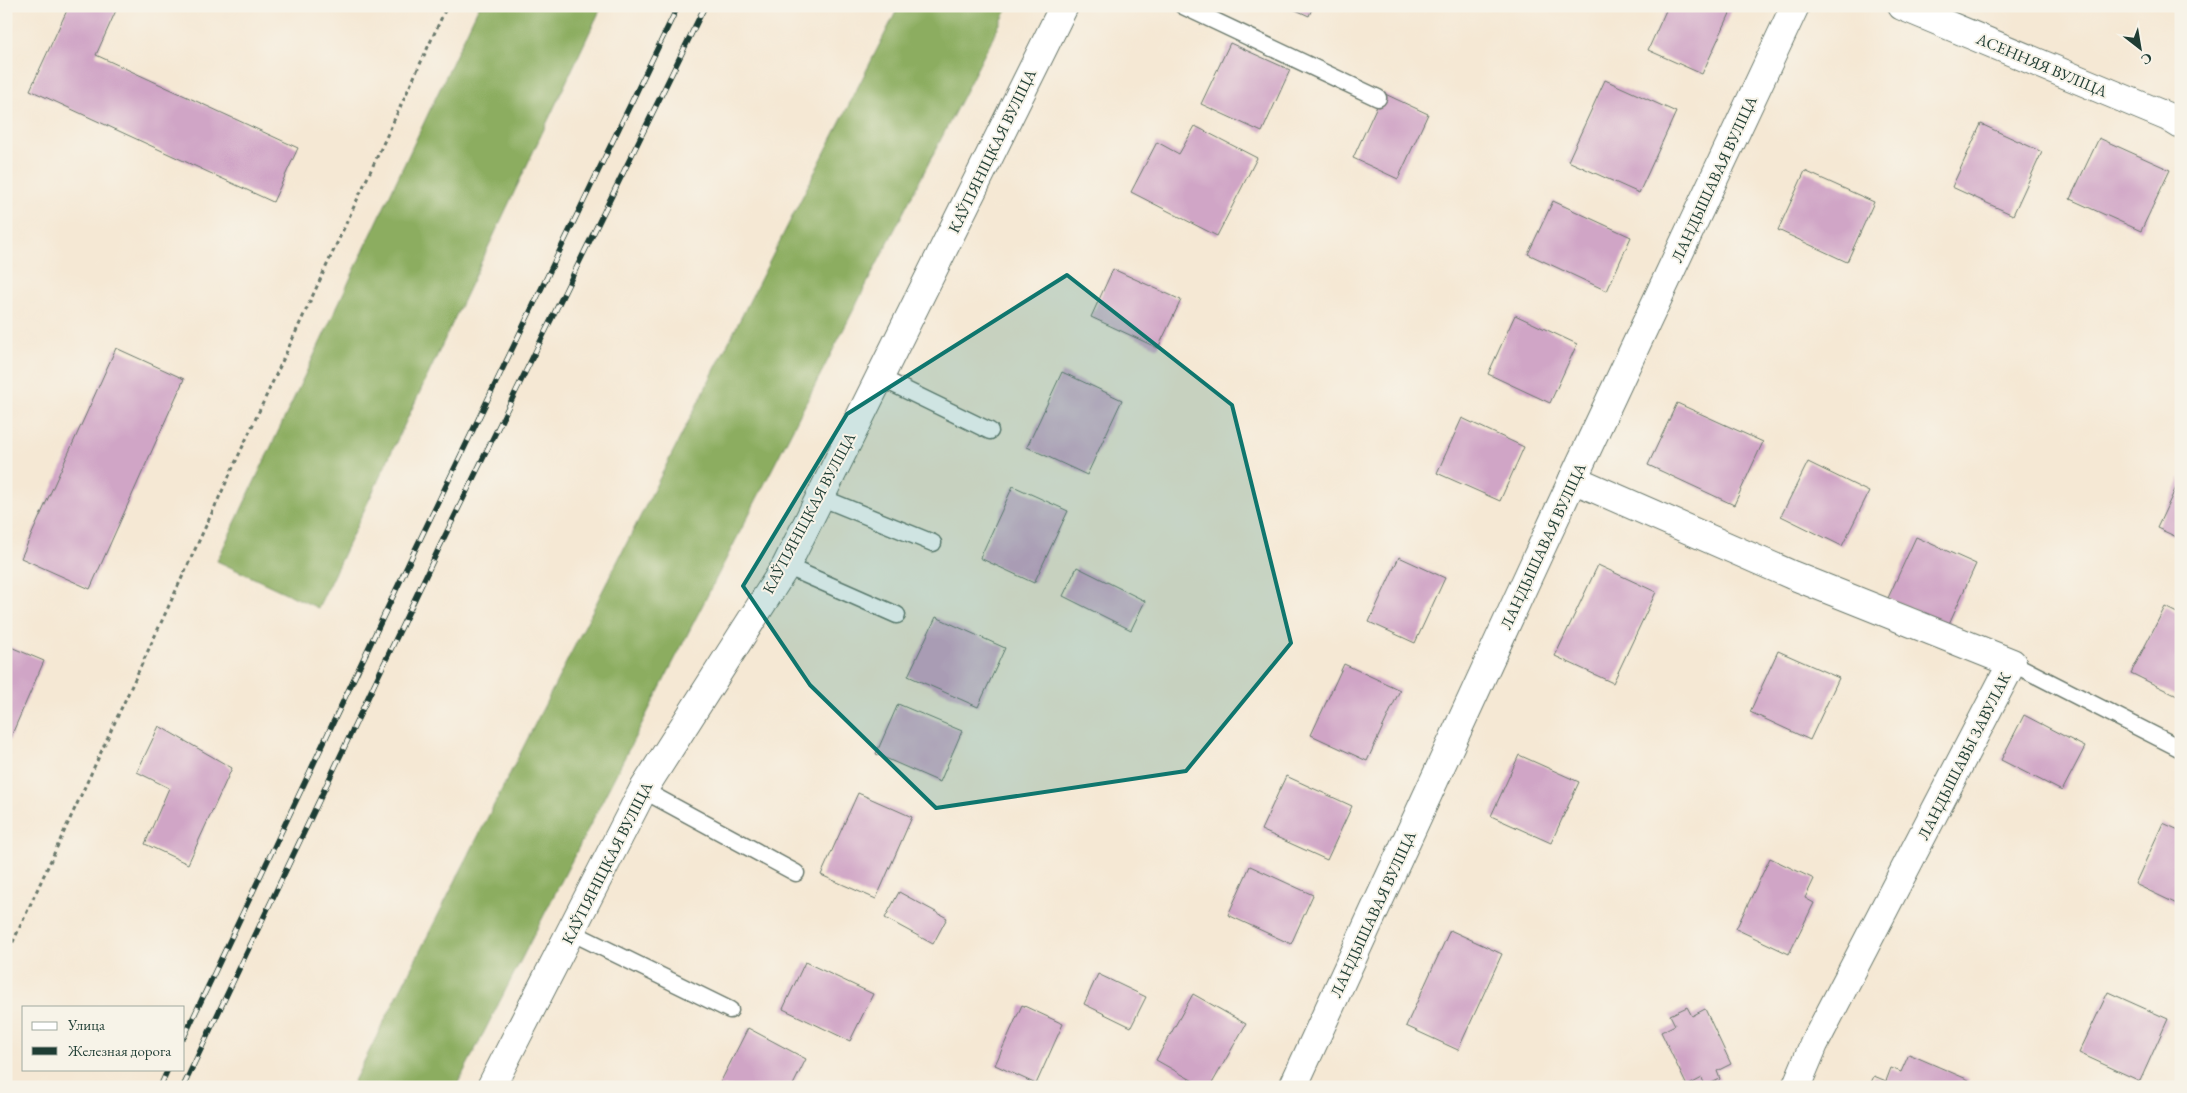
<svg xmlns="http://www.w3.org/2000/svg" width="2187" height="1093" font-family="'EB Garamond',serif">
<rect width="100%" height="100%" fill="#f7f3e8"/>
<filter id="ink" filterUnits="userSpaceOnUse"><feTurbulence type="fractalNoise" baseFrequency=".02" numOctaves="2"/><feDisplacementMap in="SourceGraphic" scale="10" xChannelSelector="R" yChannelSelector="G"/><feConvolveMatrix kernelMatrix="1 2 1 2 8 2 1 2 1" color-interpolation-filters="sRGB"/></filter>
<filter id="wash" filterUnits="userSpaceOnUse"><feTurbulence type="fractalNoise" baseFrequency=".0096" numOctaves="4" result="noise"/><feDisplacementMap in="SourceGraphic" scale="20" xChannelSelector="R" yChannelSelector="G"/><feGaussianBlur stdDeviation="1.12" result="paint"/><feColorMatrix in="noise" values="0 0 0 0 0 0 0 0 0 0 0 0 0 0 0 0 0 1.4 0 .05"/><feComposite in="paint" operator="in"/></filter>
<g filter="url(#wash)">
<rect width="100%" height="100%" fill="#f5e8d4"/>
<g fill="#8cad61" stroke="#56754a">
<polygon points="479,6 602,6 318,608 217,561"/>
<polygon points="899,6 1009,6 456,1087 351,1087"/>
</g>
<g id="blocks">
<g fill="#d0a5c6">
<polygon points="69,6 118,6 96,55 298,148 273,202 30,90"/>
<polygon points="1287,6 1313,6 1309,16"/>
<polygon points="1668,6 1733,7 1702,74 1648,50"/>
<polygon points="1230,43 1290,70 1262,132 1201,104"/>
<polygon points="1605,80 1676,112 1639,193 1568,161"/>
<polygon points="1383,93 1428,114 1398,179 1353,158"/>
<polygon points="1981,124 2042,152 2013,215 1952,187"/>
<polygon points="1195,126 1257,158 1217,236 1131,192 1157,142 1179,154"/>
<polygon points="2099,138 2170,170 2141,231 2070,199"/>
<polygon points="1805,171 1874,202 1847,262 1778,230"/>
<polygon points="1553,201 1631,237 1607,291 1528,254"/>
<polygon points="1113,269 1181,300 1158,348 1091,317"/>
<polygon points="1515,315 1577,344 1550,403 1488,374"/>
<polygon points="116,348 184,379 90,589 21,558"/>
<polygon points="1062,372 1122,400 1087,475 1027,447"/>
<polygon points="1677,403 1763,442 1734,505 1648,465"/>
<polygon points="1462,418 1524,447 1500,501 1437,473"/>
<polygon points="1808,462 1869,492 1842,546 1781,516"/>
<polygon points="2181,477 2181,539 2157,528"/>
<polygon points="1013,486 1068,511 1034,583 980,558"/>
<polygon points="1916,537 1976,564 1948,626 1888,598"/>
<polygon points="1399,557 1445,578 1415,643 1369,622"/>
<polygon points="1598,565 1656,592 1613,683 1555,656"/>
<polygon points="1077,567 1145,601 1131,630 1063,596"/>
<polygon points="2165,607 2181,615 2181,698 2131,673"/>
<polygon points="936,617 1005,648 978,707 908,676"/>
<polygon points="6,645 44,661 6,748"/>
<polygon points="1778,651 1839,678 1810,740 1750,712"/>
<polygon points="1344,664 1400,690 1367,761 1311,735"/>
<polygon points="898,704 962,731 940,782 876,754"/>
<polygon points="2024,715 2085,747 2062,791 2001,760"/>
<polygon points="159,726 232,768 188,864 145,844 169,788 137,772"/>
<polygon points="1519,755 1579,782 1551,843 1491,816"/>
<polygon points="1286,776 1352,806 1327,860 1261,830"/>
<polygon points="858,793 912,817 876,899 821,875"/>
<polygon points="2163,823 2181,831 2181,906 2135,884"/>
<polygon points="1770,858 1814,879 1805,898 1814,903 1789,954 1736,929"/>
<polygon points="1250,866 1313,895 1291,944 1228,915"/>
<polygon points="899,892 947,918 933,944 885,918"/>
<polygon points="1450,930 1502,954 1458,1050 1406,1026"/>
<polygon points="805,962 873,994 850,1041 783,1009"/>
<polygon points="1098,974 1146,997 1131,1027 1084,1004"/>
<polygon points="2108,992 2168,1019 2140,1081 2079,1053"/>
<polygon points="1193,994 1246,1024 1210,1087 1204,1087 1156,1060"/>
<polygon points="1022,1005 1063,1024 1036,1084 995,1065"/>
<polygon points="1687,1007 1692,1016 1705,1009 1731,1064 1717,1071 1720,1079 1705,1086 1702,1078 1687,1086 1661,1032 1675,1025 1670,1015"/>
<polygon points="748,1028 806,1059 792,1087 718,1087"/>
<polygon points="1909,1054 1969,1080 1966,1087 1869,1087 1874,1076 1886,1081 1891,1068 1901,1072"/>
</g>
</g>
</g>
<g filter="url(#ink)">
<use href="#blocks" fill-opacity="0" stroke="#6a796c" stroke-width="1"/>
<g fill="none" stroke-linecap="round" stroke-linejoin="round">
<g stroke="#6a796c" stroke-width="19">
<g id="service">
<polyline points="1183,6 1378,98"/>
<polyline points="879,377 990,431"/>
<polyline points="820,497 933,543"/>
<polyline points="786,566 897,615"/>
<polyline points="2012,663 2181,749"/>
<polyline points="643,790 796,873"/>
<polyline points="571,932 730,1010"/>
</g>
</g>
<g stroke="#6a796c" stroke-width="30">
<g id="minor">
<polyline points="1902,6 2168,117 2181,125"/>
<polyline points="1573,479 1792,575 2012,663 1814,1044 1796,1087"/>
<polyline points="491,1087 643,790 786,566 1064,6"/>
<polyline points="1293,1087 1573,479 1795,6"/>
</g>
</g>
<polyline stroke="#6a796c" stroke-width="3" stroke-dasharray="4 4" stroke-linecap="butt" points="6,957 447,6"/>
<use href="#service" stroke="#fff" stroke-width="16"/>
<use href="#minor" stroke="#fff" stroke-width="28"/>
<g stroke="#1f3d34" stroke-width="5.5">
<g id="rail">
<polyline points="184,1037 414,552 678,6"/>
<polyline points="160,1087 168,1069"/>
<polyline points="183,1087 439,548 705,6"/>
</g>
</g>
<use href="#rail" stroke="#f7f3e8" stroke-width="4" stroke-dasharray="11" stroke-linecap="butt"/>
</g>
</g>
<path fill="#0f766e" fill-opacity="0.2" stroke="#0f766e" stroke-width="4" stroke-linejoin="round" d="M1067,275L1232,405L1291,643L1186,771L936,808L810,685L743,586L847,414Z"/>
<g text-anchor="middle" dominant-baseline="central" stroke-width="4" stroke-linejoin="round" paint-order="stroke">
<g font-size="16" fill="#1f3d34" stroke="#f7f3e8">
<text transform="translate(2042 65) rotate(23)">АСЕННЯЯ ВУЛІЦА</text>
<text transform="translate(992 151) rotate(-64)">КАЎПЯНІЦКАЯ ВУЛІЦА</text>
<text transform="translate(1714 179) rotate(-65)">ЛАНДЫШАВАЯ ВУЛІЦА</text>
<text transform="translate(809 513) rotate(-62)">КАЎПЯНІЦКАЯ ВУЛІЦА</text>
<text transform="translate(1543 546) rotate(-65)">ЛАНДЫШАВАЯ ВУЛІЦА</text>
<text transform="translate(1964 756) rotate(-63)">ЛАНДЫШАВЫ ЗАВУЛАК</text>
<text transform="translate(607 863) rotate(-63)">КАЎПЯНІЦКАЯ ВУЛІЦА</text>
<text transform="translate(1373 914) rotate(-65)">ЛАНДЫШАВАЯ ВУЛІЦА</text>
</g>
</g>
<rect width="2187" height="1093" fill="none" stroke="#f7f3e8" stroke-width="25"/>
<rect x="22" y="1006" width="162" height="65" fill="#f7f3e8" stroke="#a1aaa0"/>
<rect x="32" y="1022" width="25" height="8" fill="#ffffff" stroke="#a1aaa0"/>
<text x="68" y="1030" font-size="15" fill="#1f3d34">Улица</text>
<rect x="32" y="1047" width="25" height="8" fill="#1f3d34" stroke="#a1aaa0"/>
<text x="68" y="1056" font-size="15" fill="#1f3d34">Железная дорога</text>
<g transform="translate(2140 48) rotate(149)" stroke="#f7f3e8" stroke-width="4" paint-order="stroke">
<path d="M0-4L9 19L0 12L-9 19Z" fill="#1f3d34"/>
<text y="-8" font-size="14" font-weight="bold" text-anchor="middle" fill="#1f3d34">С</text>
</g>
</svg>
